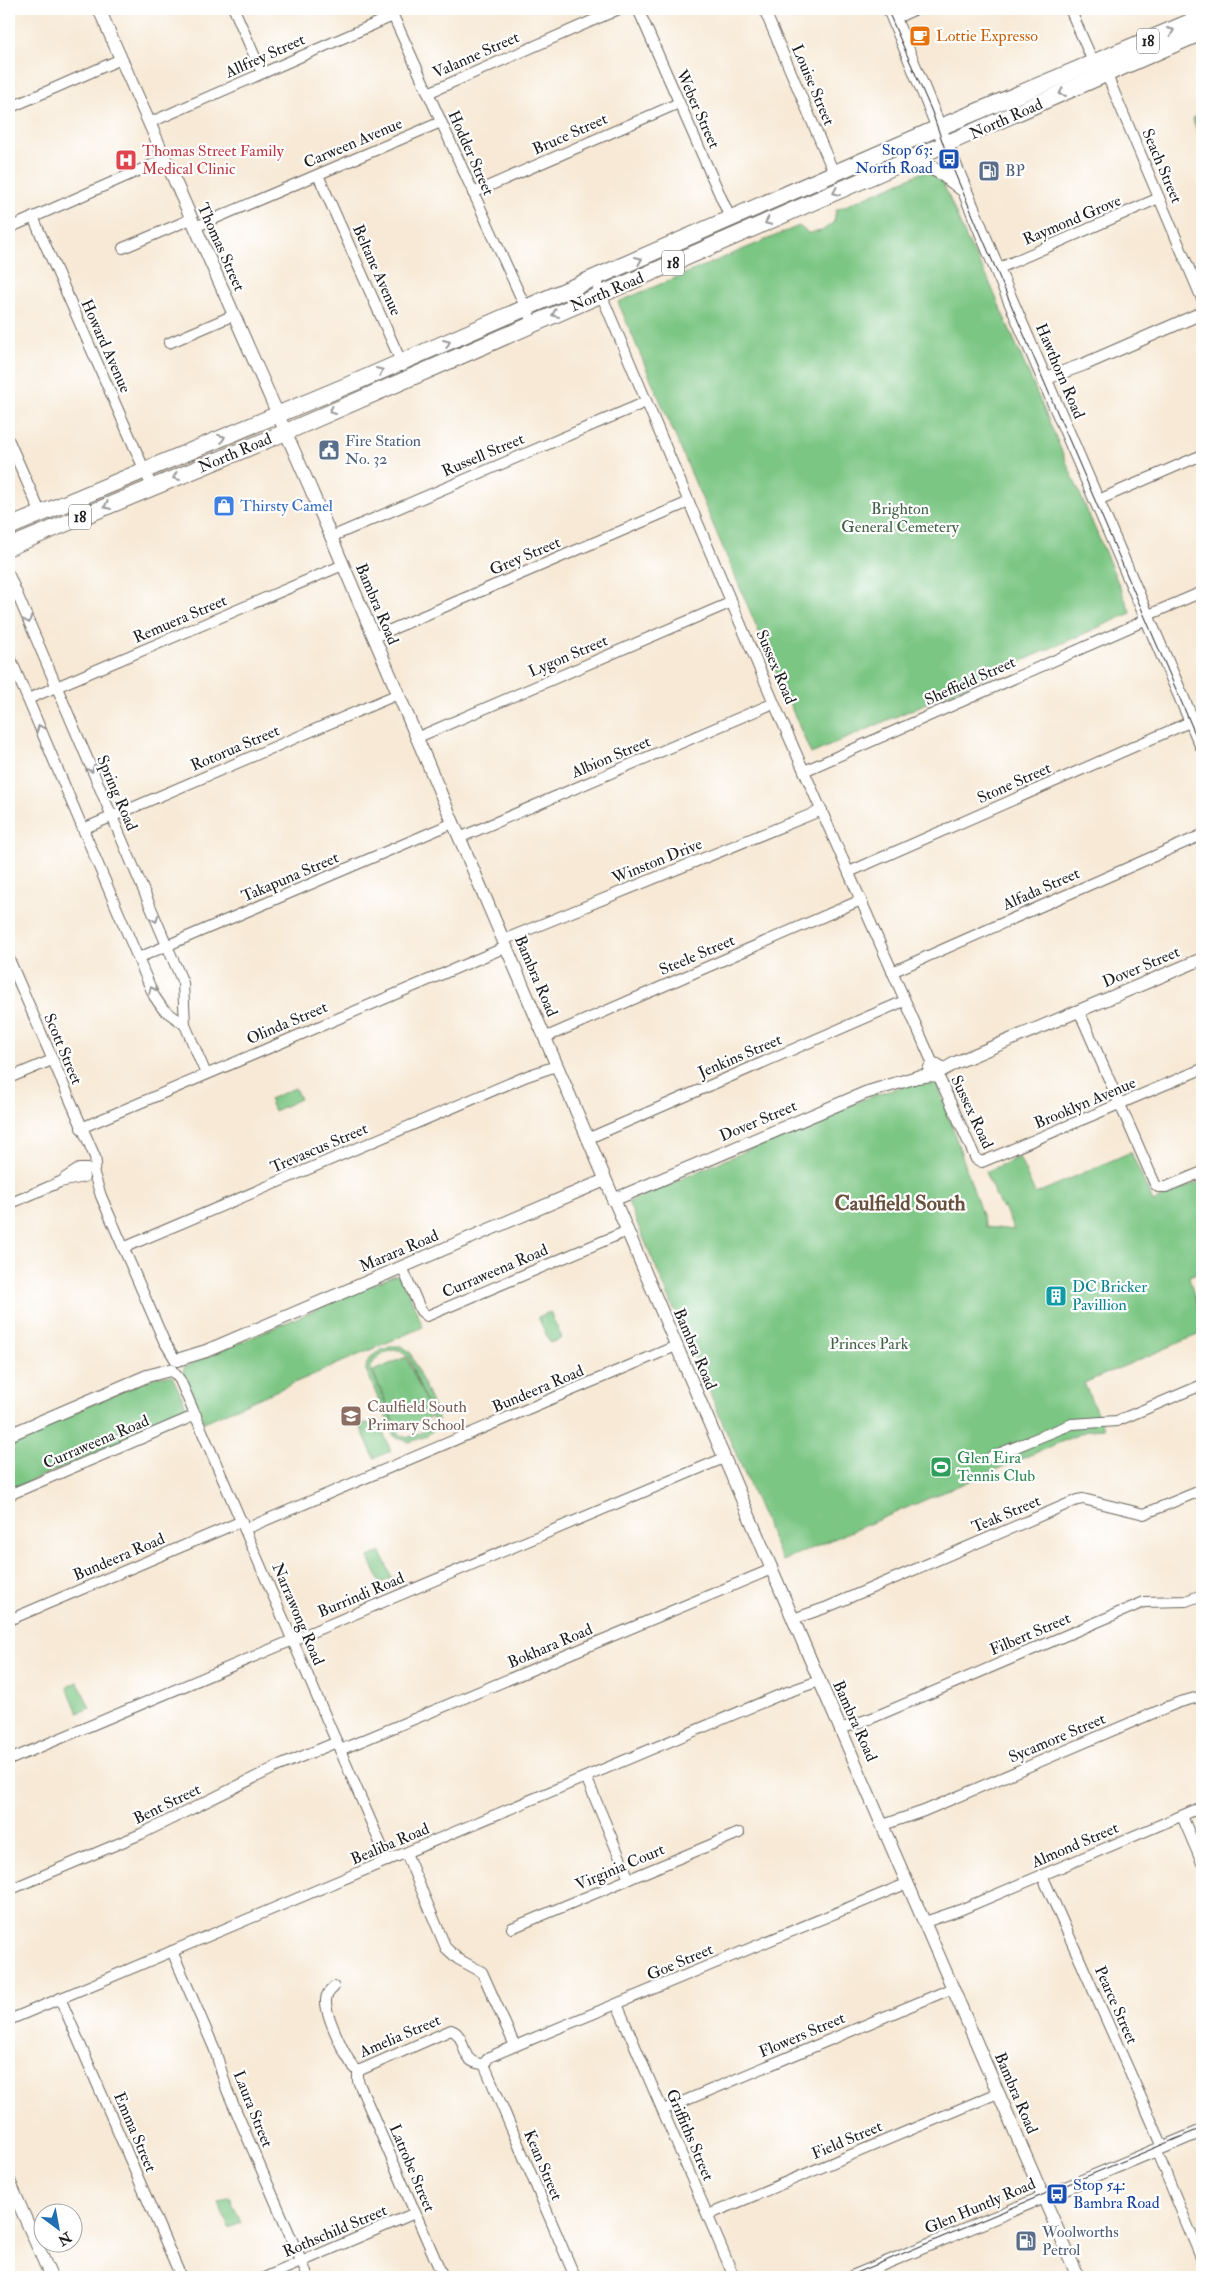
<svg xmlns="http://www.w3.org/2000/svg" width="1211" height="2286" font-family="'IM FELL Double Pica',serif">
<rect width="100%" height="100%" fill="#fff"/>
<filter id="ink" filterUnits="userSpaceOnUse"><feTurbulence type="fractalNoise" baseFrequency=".02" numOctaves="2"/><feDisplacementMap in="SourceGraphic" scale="10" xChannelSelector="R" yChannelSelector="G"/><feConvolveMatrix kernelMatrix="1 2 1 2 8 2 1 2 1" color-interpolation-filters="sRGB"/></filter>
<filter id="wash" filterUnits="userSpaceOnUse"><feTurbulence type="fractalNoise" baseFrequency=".0096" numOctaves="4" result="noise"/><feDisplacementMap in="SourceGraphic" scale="20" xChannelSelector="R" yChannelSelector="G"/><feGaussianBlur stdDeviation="1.12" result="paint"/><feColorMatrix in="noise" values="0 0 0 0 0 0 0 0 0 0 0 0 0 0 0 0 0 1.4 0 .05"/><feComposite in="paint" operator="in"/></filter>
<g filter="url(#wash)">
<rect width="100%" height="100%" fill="#f7e9d5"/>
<g fill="#7cc683" stroke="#4c7150" fill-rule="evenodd">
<polygon points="1202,114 1202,142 1192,118"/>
<polygon points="923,172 935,175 943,183 966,238 988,279 1131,613 811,754 618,302 799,226 808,233 822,231 834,222 836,210"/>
<path d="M925,1079L935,1080L938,1085L986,1227L1014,1230L1004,1207L1001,1208L985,1172L1019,1157L1035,1194L1131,1152L1153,1202L1202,1180V1271L1189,1276C1193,1296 1202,1313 1202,1333L1084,1383L1104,1429L1089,1430L782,1561L628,1202L867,1098Z"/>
<polygon points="295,1088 300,1099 274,1111 269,1099"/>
<polygon points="395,1275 403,1279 423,1327 204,1422 183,1373 184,1367"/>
<polygon points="550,1312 562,1338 550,1343 538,1317"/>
<path d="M392,1346H402L410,1352L438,1418C437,1434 421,1439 408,1442L394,1436L366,1370C366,1355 380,1351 392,1346ZM400,1350L408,1357L433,1419L429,1429L407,1438L398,1433L371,1369C372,1357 389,1349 400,1350Z"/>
<polygon points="406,1357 432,1416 398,1431 373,1371"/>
<polygon points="158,1376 172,1376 187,1408 185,1415 9,1490 9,1440"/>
<polygon points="377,1419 391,1451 374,1458 360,1426"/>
<polygon points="381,1552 392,1578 380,1583 369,1557"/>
<polygon points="78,1682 90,1708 78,1713 67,1687"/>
<polygon points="230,2197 241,2223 229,2228 218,2202"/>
</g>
</g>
<g filter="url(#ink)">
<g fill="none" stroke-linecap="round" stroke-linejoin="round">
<g stroke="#69645d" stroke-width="12">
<g id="minor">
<polyline points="234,9 262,73"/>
<polyline points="390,9 533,324"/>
<polyline points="638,9 731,220"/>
<polyline points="764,9 834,173"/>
<polyline points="1070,9 1094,64"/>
<polyline points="894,19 916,9"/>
<polyline points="1106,73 1202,299"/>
<polyline points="428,93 619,9"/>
<polyline points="9,108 121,59"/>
<polyline points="149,123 393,16"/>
<polyline points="318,175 403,366"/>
<polyline points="473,193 679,103"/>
<polyline points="33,217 152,487"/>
<polyline points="195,227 441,122"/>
<polyline points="9,228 165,159"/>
<polyline points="123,248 191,219"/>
<polyline points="997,269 1159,198"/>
<polyline points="595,280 774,703 933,1064"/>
<polyline points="169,343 234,315"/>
<polyline points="9,441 41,514"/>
<polyline points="1096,501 1202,455"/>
<polyline points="331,537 646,402"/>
<polyline points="9,575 183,983 185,1025 206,1074"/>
<polyline points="374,637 689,502"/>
<polyline points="9,655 154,996 163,1009 185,1025"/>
<polyline points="28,699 343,565"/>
<polyline points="416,738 732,602"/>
<polyline points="804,771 1137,624 1153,613 1202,592"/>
<polyline points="83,829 398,694"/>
<polyline points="459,838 774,703"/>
<polyline points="849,872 1192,721"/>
<polyline points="503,940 822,810"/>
<polyline points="138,958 453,823"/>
<polyline points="9,959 95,1157 96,1164 93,1172"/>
<polyline points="892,972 1202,835"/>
<polyline points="1079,1011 1155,1184 1158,1187 1166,1187 1202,1172"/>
<polyline points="544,1038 861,900"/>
<polyline points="938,1075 976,1159 982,1162 1202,1069"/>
<polyline points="9,1078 52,1060"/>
<polyline points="81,1128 506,947"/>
<polyline points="587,1139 904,1001"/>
<polyline points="94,1174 101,1196 164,1341 175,1359"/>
<polyline points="65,1178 79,1169 87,1169"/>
<polyline points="9,1204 60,1182 84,1177"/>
<polyline points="123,1248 527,1076 556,1066"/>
<polyline points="402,1267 421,1311 427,1316 627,1231"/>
<polyline points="172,1370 180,1380 388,1861"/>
<polyline points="991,1457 1072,1424 1117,1421 1202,1385"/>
<polyline points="9,1495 196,1415"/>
<polyline points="245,1529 676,1346"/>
<polyline points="793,1619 825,1608 1077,1500 1083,1499 1144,1514 1202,1490"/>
<polyline points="9,1620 242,1521"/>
<polyline points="840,1729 872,1718 1144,1602 1186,1601 1202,1595"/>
<polyline points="340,1750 772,1569"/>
<polyline points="9,1760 724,1458"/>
<polyline points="586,1777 629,1879"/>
<polyline points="1182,1816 1202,1863"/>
<polyline points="883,1825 924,1811 1177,1703 1202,1696"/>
<polyline points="406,1853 446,1948 458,1959 482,1972 515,2046"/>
<polyline points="1042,1875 1163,2147"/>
<polyline points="9,1890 141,1834 274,1768 337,1742"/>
<polyline points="925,1922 960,1910 1202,1807"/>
<polyline points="512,1928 739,1833"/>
<polyline points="172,1951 215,2050 227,2090 308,2277"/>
<path d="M334,1987C330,1991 326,1994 326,2000C325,2014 347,2063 358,2071"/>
<polyline points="60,1998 181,2277"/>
<polyline points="617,2004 734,2277"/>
<polyline points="9,2020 782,1694 819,1681"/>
<polyline points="484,2064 489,2057 515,2046 908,1883"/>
<polyline points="484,2064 575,2277"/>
<polyline points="358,2071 358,2081 443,2277"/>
<path d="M358,2071L451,2030C469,2036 457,2064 484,2064"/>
<polyline points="663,2110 953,1988"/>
<polyline points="1156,2150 1202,2260"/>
<polyline points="708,2215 998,2093"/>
<polyline points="266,2277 415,2213"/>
</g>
</g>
<g stroke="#69645d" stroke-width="14">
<g id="tertiary">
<polyline points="99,9 309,485 814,1668 1078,2277"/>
<polyline points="1044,379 1085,364 1202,313"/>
<circle cx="935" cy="1070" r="5.5"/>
<polyline points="941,1071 955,1063 1202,959"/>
<polyline points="613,1200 865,1093 917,1077 932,1075"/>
<polyline points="177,1360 206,1351 605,1180"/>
<polyline points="9,1435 147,1376 170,1370"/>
<polyline points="9,2181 51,2277"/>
<polyline points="852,2277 1202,2131"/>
</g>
</g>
<g stroke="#69645d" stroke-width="16">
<g id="secondary">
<polyline points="890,9 997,269 1202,745"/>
<path d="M904,163C936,165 939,171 964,190"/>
</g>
</g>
<g stroke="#69645d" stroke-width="18">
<g id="trunk">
<polyline points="9,527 358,381 938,128 1202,17"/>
<polyline points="9,547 286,432 1202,32"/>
</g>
</g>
<use href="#minor" stroke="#fff" stroke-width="10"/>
<use href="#tertiary" stroke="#fff" stroke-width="12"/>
<use href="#secondary" stroke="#fff" stroke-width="14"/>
<use href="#trunk" stroke="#fff" stroke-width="16"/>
<g stroke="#1c1c1c" stroke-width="1">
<polyline points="887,9 932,112 947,155 1202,750"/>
<polyline points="847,2277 1202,2128"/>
</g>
</g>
<defs><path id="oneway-chevron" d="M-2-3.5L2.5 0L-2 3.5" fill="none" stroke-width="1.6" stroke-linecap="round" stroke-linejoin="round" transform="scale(1.25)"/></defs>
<g stroke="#999">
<use href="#oneway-chevron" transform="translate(1171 31) rotate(-24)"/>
<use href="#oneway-chevron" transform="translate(1062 93) rotate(156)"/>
<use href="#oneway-chevron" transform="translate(836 192) rotate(157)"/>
<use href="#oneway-chevron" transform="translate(768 222) rotate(156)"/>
<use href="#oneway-chevron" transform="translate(639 260) rotate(-23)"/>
<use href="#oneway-chevron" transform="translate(555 314) rotate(157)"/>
<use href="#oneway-chevron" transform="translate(447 343) rotate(-23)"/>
<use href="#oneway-chevron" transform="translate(380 371) rotate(-24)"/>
<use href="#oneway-chevron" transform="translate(332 411) rotate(156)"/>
<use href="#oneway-chevron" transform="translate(222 438) rotate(-22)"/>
<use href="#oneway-chevron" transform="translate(176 477) rotate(157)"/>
<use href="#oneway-chevron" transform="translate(107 506) rotate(157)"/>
<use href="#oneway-chevron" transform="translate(28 620) rotate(67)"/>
<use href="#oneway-chevron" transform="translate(40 728) rotate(-113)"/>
<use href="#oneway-chevron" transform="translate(91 769) rotate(67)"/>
<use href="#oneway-chevron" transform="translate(155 919) rotate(67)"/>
<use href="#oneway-chevron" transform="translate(152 990) rotate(-114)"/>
</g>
</g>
<defs>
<g id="cafe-square" transform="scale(1.125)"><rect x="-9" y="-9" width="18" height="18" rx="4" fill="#e8710a" stroke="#fff"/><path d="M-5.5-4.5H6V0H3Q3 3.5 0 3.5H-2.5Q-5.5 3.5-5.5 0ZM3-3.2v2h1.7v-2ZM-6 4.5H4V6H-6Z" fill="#fff"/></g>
<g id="bus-square" transform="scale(1.125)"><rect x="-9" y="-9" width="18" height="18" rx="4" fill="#1a4fb4" stroke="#fff"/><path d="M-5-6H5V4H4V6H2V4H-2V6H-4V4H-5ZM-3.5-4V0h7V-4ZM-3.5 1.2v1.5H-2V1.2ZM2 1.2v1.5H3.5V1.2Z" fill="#fff"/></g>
<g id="hospital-square" transform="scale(1.125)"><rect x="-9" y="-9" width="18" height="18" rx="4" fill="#e0444e" stroke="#fff"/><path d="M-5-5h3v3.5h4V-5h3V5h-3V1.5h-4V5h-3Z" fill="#fff"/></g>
<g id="fuel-square" transform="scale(1.125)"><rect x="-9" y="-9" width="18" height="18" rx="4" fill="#5c6f8a" stroke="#fff"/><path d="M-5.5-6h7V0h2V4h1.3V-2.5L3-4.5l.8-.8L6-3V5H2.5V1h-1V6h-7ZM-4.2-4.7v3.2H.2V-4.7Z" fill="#fff"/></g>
<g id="civic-square" transform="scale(1.125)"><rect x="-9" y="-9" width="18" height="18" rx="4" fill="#5c6f8a" stroke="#fff"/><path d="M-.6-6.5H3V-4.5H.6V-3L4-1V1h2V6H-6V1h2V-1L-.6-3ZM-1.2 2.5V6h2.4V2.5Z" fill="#fff"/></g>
<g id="shop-square" transform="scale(1.125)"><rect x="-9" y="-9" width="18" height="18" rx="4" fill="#3f7fe0" stroke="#fff"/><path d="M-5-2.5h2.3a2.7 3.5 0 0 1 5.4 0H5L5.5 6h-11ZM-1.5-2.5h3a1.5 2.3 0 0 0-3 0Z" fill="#fff"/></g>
<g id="building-square" transform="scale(1.125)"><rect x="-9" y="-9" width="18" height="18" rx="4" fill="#0f9aa8" stroke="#fff"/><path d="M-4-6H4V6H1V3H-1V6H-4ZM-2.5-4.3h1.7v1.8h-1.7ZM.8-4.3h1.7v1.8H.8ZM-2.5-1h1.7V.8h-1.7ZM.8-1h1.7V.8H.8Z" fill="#fff"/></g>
<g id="school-square" transform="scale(1.125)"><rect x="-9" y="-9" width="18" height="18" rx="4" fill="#8d6e63" stroke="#fff"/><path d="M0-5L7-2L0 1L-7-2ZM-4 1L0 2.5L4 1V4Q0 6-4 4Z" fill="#fff"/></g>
<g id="stadium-square" transform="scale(1.125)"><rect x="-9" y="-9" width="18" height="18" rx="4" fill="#2e9e5b" stroke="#fff"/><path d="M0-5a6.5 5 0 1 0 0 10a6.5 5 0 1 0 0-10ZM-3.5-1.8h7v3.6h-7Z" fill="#fff"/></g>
</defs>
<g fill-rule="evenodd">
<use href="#cafe-square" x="920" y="36"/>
<use href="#bus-square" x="949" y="159"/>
<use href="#hospital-square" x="126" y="160"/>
<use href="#fuel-square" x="989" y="171"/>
<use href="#civic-square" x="329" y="450"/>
<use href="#shop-square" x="224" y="506"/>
<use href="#building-square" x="1056" y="1296"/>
<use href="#school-square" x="351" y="1416"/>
<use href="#stadium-square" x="941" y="1467"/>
<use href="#bus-square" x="1057" y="2194"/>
<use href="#fuel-square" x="1026" y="2241"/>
</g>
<g text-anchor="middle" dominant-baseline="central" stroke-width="4.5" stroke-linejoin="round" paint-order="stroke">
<g fill="#fff" stroke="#606060" stroke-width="1">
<rect x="1137" y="28.5" width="22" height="25" rx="4"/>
<rect x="662" y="250.5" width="22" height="25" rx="4"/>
<rect x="69" y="504.5" width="22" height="25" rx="4"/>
</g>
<g font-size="15" font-weight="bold" fill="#1c1c1c">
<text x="1148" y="41">18</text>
<text x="673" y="263">18</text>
<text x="80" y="517">18</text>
</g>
<g font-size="16" fill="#c56008" stroke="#fff" text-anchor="start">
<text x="936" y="36">Lottie Expresso</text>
</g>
<g font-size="16" fill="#1c1c1c" stroke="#fff">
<text transform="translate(476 55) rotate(-24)">Valanne Street</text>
<text transform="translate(265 56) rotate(-24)">Allfrey Street</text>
<text transform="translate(813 85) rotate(67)">Louise Street</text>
<text transform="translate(698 109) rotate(66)">Weber Street</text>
<text transform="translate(1006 119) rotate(-24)">North Road</text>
<text transform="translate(570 134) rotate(-24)">Bruce Street</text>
<text transform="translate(353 143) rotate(-23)">Carween Avenue</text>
<text transform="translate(471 153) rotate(66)">Hodder Street</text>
<text transform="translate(1162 166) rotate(67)">Seach Street</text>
<text transform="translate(1072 220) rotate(-23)">Raymond Grove</text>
<text transform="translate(221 247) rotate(66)">Thomas Street</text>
<text transform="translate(377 270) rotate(66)">Beltane Avenue</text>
<text transform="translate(607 292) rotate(-23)">North Road</text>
<text transform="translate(106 346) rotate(66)">Howard Avenue</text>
<text transform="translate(1060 371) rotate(67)">Hawthorn Road</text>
<text transform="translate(235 453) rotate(-23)">North Road</text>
<text transform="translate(483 455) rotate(-23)">Russell Street</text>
<text transform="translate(525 556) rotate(-23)">Grey Street</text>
<text transform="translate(377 604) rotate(67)">Bambra Road</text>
<text transform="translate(180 619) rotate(-23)">Remuera Street</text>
<text transform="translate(568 656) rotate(-23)">Lygon Street</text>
<text transform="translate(776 667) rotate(67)">Sussex Road</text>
<text transform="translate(970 681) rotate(-24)">Sheffield Street</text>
<text transform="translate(235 748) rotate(-23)">Rotorua Street</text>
<text transform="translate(611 757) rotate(-23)">Albion Street</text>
<text transform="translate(1014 783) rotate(-24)">Stone Street</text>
<text transform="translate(117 793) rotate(67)">Spring Road</text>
<text transform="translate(657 861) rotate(-22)">Winston Drive</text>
<text transform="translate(290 877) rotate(-23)">Takapuna Street</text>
<text transform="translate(1041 889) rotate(-24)">Alfada Street</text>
<text transform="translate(697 955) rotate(-23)">Steele Street</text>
<text transform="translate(1141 967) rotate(-23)">Dover Street</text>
<text transform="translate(536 976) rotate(67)">Bambra Road</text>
<text transform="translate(287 1023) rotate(-23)">Olinda Street</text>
<text transform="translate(63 1049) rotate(67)">Scott Street</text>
<text transform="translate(740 1056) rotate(-23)">Jenkins Street</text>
<text transform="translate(1085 1103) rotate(-23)">Brooklyn Avenue</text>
<text transform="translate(972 1112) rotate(65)">Sussex Road</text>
<text transform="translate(758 1121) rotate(-23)">Dover Street</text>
<text transform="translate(319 1148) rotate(-23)">Trevascus Street</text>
<text transform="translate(399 1251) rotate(-23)">Marara Road</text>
<text transform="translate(495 1271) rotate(-23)">Curraweena Road</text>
<text transform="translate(695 1349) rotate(67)">Bambra Road</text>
<text transform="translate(538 1389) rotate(-23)">Bundeera Road</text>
<text transform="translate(96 1442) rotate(-23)">Curraweena Road</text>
<text transform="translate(1006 1514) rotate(-23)">Teak Street</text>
<text transform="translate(119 1557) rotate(-23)">Bundeera Road</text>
<text transform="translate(361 1595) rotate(-23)">Burrindi Road</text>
<text transform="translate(298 1614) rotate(67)">Narrawong Road</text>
<text transform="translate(1030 1634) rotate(-23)">Filbert Street</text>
<text transform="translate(550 1646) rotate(-23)">Bokhara Road</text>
<text transform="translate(855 1721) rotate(66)">Bambra Road</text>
<text transform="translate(1057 1738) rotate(-23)">Sycamore Street</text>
<text transform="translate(167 1804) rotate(-26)">Bent Street</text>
<text transform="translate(390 1844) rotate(-23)">Bealiba Road</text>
<text transform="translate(1075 1845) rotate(-23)">Almond Street</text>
<text transform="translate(620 1867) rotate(-23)">Virginia Court</text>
<text transform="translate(680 1962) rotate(-23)">Goe Street</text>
<text transform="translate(1116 2005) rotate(66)">Pearce Street</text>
<text transform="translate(802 2035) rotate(-23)">Flowers Street</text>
<text transform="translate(400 2036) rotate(-23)">Amelia Street</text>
<text transform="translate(1016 2093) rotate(67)">Bambra Road</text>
<text transform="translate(253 2109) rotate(68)">Laura Street</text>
<text transform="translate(135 2132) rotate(67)">Emma Street</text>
<text transform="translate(690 2135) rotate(67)">Griffiths Street</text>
<text transform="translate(847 2140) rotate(-23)">Field Street</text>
<text transform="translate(543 2165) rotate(67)">Kean Street</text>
<text transform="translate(412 2168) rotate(67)">Latrobe Street</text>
<text transform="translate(980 2206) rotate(-23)">Glen Huntly Road</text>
<text transform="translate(335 2231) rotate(-23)">Rothschild Street</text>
</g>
<g font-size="16" fill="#164399" stroke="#fff" text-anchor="end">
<text x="933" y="150">Stop 63:<tspan x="933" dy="18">North Road</tspan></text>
<text x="1073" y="2185" text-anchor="start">Stop 54:<tspan x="1073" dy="18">Bambra Road</tspan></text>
</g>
<g font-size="16" fill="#be3a42" stroke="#fff" text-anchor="start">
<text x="142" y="151">Thomas Street Family<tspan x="142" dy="18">Medical Clinic</tspan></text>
</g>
<g font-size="16" fill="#4e5e75" stroke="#fff" text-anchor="start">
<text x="1005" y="171">BP</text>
<text x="345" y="441">Fire Station<tspan x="345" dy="18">No. 32</tspan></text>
<text x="1042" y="2232">Woolworths<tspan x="1042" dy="18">Petrol</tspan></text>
</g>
<g font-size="16" fill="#366cbe" stroke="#fff" text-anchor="start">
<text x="240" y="506">Thirsty Camel</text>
</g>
<g font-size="16" fill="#426045" stroke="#fff">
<text x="900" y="509">Brighton<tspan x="900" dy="18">General Cemetery</tspan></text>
<text x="869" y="1344">Princes Park</text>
</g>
<g font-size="16" fill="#0d838f" stroke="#fff" text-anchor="start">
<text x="1072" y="1287">DC Bricker<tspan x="1072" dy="18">Pavillion</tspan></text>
</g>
<g font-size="16" fill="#785e54" stroke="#fff" text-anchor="start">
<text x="367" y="1407">Caulfield South<tspan x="367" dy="18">Primary School</tspan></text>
</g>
<g font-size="16" fill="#27864d" stroke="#fff" text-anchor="start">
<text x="957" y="1458">Glen Eira<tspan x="957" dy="18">Tennis Club</tspan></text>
</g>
<g font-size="21" font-weight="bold" fill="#68513d" stroke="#fff">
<text x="900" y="1203">Caulfield South</text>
</g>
</g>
<rect width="1211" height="2286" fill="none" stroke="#fff" stroke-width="30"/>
<g transform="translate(58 2228) rotate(148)"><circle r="24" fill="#ffffff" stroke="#a4a4a4"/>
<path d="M0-4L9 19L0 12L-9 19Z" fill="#1f6fb2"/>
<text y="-8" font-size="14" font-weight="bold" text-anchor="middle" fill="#1c1c1c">N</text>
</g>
</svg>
